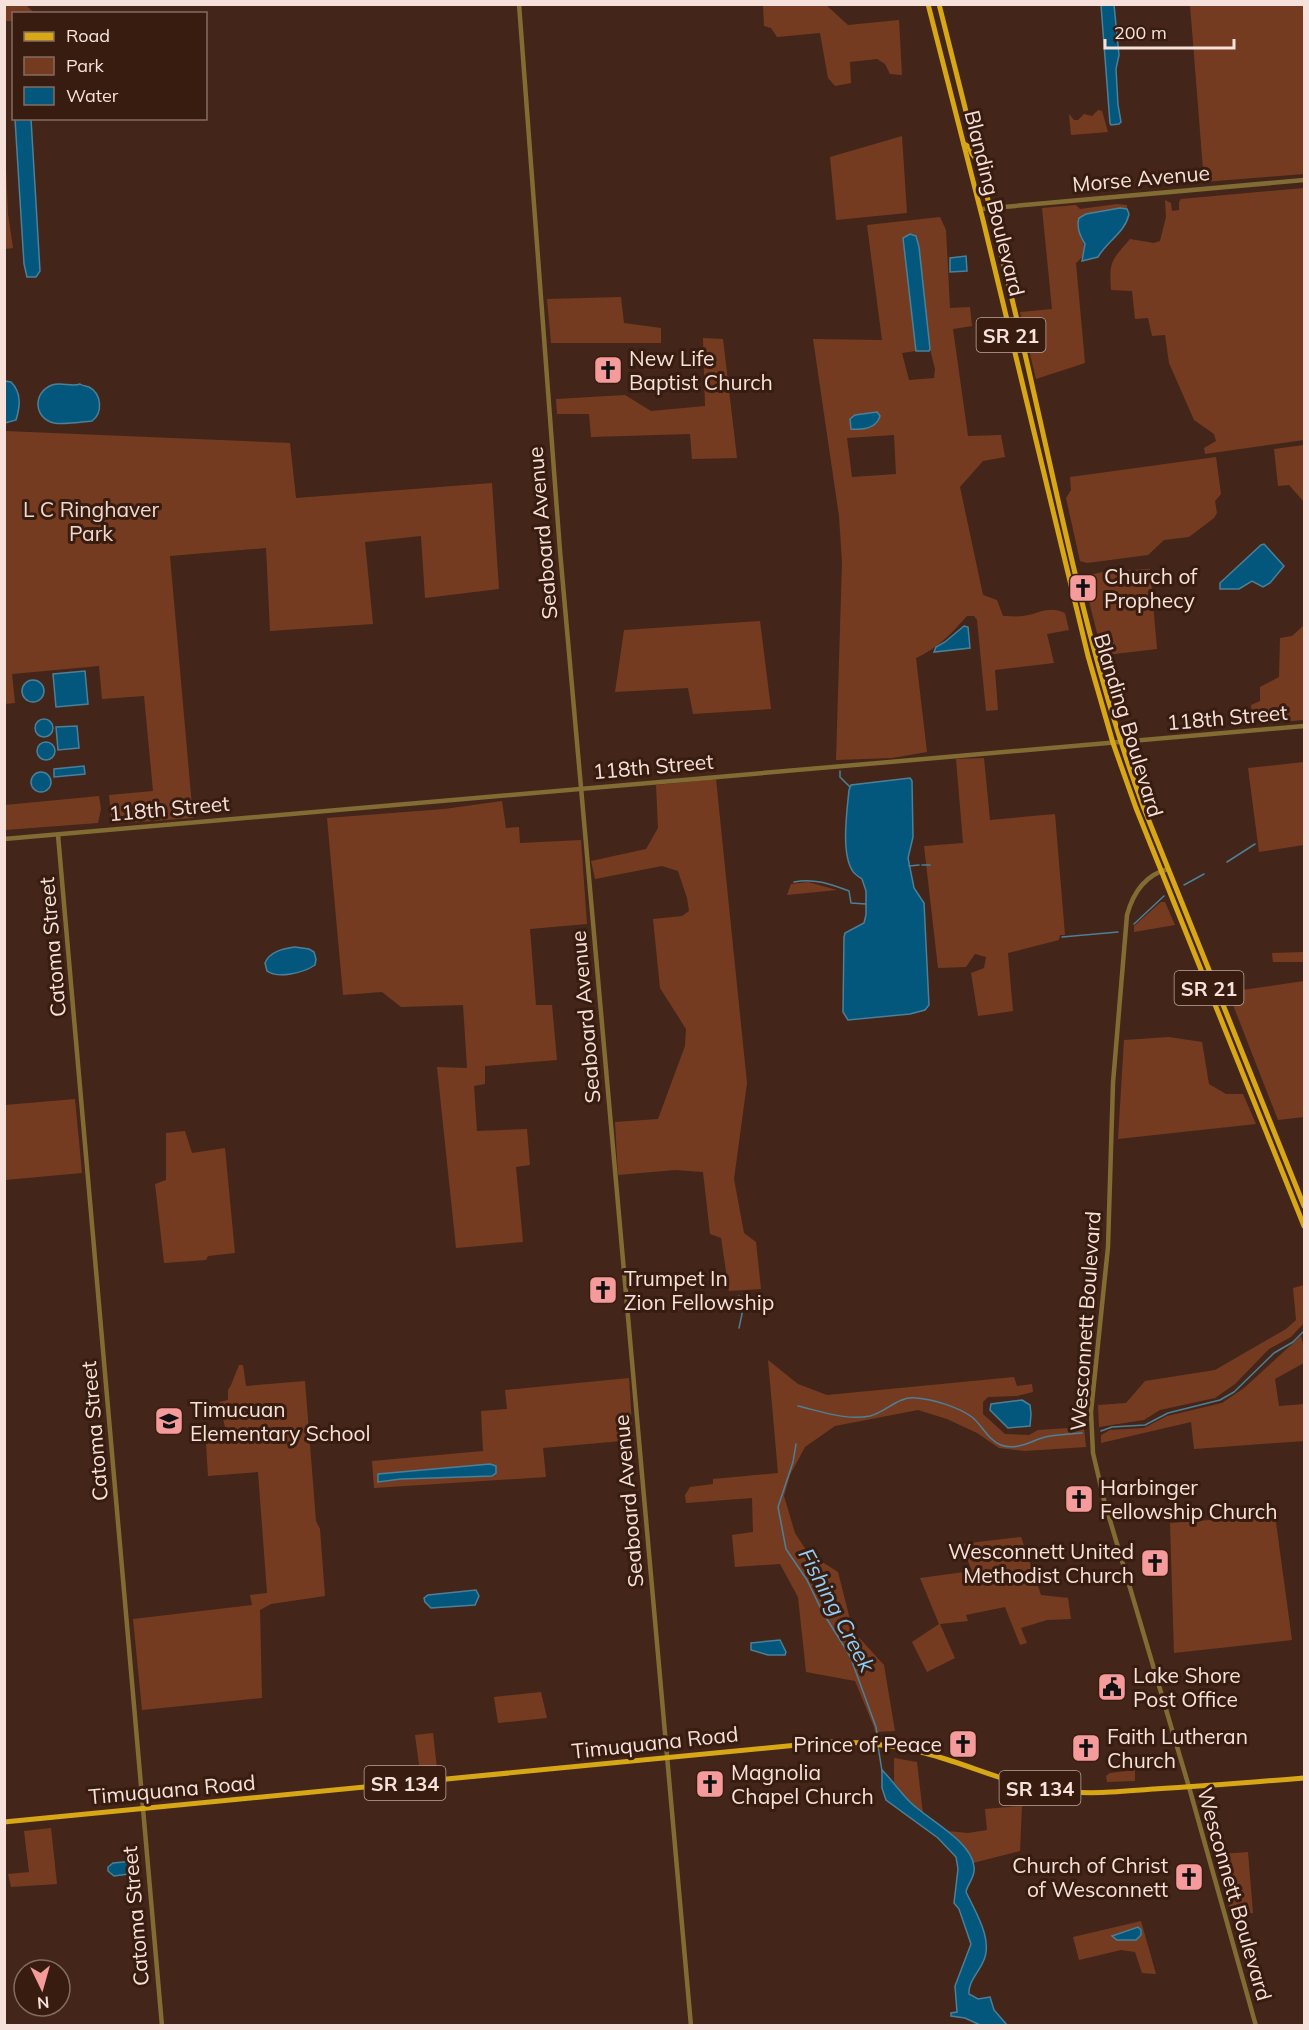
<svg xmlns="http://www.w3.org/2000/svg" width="1309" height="2030" font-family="Mulish,sans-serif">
<rect width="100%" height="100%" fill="#432619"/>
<g fill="#753b21" fill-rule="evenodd">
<polygon points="4,5 26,5 34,13 14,14 13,21 5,21"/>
<polygon points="763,5 826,5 848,25 899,20 902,75 890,74 885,64 877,59 850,62 851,83 835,86 828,78 820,33 777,37 771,28 764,26"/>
<polygon points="1190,5 1304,5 1304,174 1204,182"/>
<polygon points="1098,110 1102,111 1108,132 1071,135 1069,114 1074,120 1078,120 1084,114 1092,116"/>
<polygon points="4,124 8,214 13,248 5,249"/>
<polygon points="902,136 907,213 836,220 830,157"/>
<path d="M1304,188V440L1205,454L1204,448L1216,441L1214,434L1194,420L1169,363L1165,335L1152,336L1148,318L1135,319L1132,291L1111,290C1109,261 1111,261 1130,239L1154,243L1160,241L1166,217L1165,200L1171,203L1172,211L1179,210V202L1181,199Z"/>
<path d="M1117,204L1127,205V209L1120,208L1090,214L1080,237C1087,247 1085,256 1076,263L1085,363L1036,379L1020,312L1052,309L1042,208L1076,205L1080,209Z"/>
<path d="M940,217L946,230L950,308L970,307L972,326L953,329L968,436L1001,435L1005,457L983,461L960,487L983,595L997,600L1003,616C1009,616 1016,617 1023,616C1039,614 1048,605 1065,613L1069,630L1047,634L1054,663L995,670L998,710L986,711L977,620L974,616H967C952,633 937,649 916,658L927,752L892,758L836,760L842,562L839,516L813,339L882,340L867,225ZM903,238L919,247L930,349L935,369L934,378L909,380L902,353L916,351ZM894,435L896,474L852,477L847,438Z"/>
<polygon points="621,297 624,323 661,328 661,343 551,343 547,299"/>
<polygon points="703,338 723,339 737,458 692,459 690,434 591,437 589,414 557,414 556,399 625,395 651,411 705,406"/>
<polygon points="5,431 290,443 296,498 492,483 499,589 425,598 421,536 365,542 373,624 270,631 266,548 170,556 193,818 112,824 109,795 153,791 144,696 102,699 99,666 12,674 15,703 5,704"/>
<polygon points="1304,445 1304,502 1289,485 1278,486 1274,449"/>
<polygon points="1216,457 1221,494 1215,501 1217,513 1214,518 1189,537 1164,540 1148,555 1087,563 1080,561 1066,498 1071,490 1070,477"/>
<path d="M1150,569L1157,649L1106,655L1101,649L1083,577C1105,569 1126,571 1150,569Z"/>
<polygon points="760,621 771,709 693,714 688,688 615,692 624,630"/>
<polygon points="1304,625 1304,720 1279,722 1278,714 1252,717 1251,705 1260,701 1260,687 1279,677 1280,638 1292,636"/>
<polygon points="984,758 990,820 1055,814 1065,935 1060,935 1059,940 1008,953 1013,1011 978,1016 971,973 984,968 986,957 975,954 966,967 938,968 924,846 963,843 956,759"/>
<polygon points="1304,762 1304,845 1259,852 1248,768"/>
<polygon points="716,779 747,1083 734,1179 744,1233 756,1242 761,1289 729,1291 721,1238 710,1234 703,1172 675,1170 618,1175 615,1122 658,1119 685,1046 686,1029 660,988 653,919 682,916 689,911 687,898 678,871 662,866 595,879 591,861 646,849 658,828 656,785"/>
<polygon points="99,796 101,809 98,823 5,830 5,805"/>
<polygon points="502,801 506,828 519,827 520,843 581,840 587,924 530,929 536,1005 552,1005 557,1060 485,1066 485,1084 474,1086 477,1131 527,1129 530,1165 516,1167 523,1242 456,1248 437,1067 467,1068 463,1005 401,1007 382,992 343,995 327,818 444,809"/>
<polygon points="808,882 837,890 787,895 791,884"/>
<polygon points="1161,902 1165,902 1175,925 1134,932 1134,926"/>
<polygon points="1304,952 1304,962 1273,962 1272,953"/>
<polygon points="1304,981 1304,1117 1278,1120 1228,992"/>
<polygon points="1169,1037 1202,1042 1209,1084 1226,1094 1243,1094 1256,1124 1118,1139 1124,1040"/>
<polygon points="75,1099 82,1173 5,1180 5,1105"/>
<polygon points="185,1131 192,1153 225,1148 235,1253 208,1256 206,1260 164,1263 155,1184 166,1180 166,1133"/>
<polygon points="1304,1285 1304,1323 1291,1337 1269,1349 1235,1384 1215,1398 1160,1410 1144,1420 1099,1427 1098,1405 1126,1403 1145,1381 1215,1370 1286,1329 1296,1320 1293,1288"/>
<polygon points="1301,1336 1304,1348 1304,1363 1275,1379 1279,1406 1304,1404 1304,1441 1194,1449 1191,1422 1101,1443 1101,1435 1110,1430 1144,1428 1167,1416 1222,1403 1244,1388"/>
<polygon points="768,1360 798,1384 827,1395 1014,1377 1017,1386 1032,1384 1033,1392 1017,1396 988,1397 983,1402 983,1414 1005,1434 1029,1435 1038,1430 1084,1427 1086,1447 1025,1451 999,1448 977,1433 947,1419 918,1410 835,1426 805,1447 790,1475 784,1496 795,1533 808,1553 838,1572 853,1631 884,1665 895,1731 875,1732 874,1727 855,1681 806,1672 798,1597 780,1564 735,1567 732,1535 753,1532 752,1498 686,1503 685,1495 690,1487 713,1484 713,1479 778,1473"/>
<polygon points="239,1365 243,1365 246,1386 305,1381 316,1521 320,1529 325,1596 271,1604 260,1610 262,1698 142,1710 133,1619 252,1605 250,1595 267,1593 258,1472 208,1476 206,1444 228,1440 219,1402 228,1400 228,1390 231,1385"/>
<path d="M629,1378L633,1440L543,1448L546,1477L374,1488L372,1461L483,1451L481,1411L507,1409L505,1390ZM490,1464L496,1466L379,1482L378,1475Z"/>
<polygon points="1275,1515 1292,1640 1174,1653 1170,1523"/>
<polygon points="1021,1537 1041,1595 1068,1598 1071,1619 1047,1620 1021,1628 1027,1643 1020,1645 1005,1607 966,1615 968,1621 940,1624 955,1658 927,1672 912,1642 939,1624 920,1578 972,1571 961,1544"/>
<polygon points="541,1692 547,1718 498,1723 494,1697"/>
<polygon points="433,1733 437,1768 419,1765 415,1735"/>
<polygon points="894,1758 917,1762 923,1814 908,1800 894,1782"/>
<polygon points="1135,1770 1135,1781 1107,1782 1106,1776 1110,1773"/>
<polygon points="1022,1806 1020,1851 973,1863 964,1847 947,1831 968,1833 987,1830 985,1809"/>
<polygon points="51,1828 57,1884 11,1887 8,1874 29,1872 24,1831"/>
<polygon points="1248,1852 1253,1913 1232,1914 1215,1858 1220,1854"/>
<polygon points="1141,1921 1156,1974 1142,1973 1135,1952 1121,1950 1079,1960 1073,1937"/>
</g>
<g fill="#03567c" stroke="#4c8098" stroke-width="1.5">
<polygon points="1101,5 1114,5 1119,55 1116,69 1118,105 1121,122 1119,124 1111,125 1110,123"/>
<polygon points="15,119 31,119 40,271 36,277 27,277 24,264"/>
<path d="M1120,208L1127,209L1129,214C1125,233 1107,241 1098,257L1082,261L1085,244C1080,236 1076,227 1079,218L1086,214Z"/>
<polygon points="910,234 916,236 919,247 930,349 929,351 916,351 903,238"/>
<polygon points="966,256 967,271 950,272 950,258"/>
<path d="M5,381L11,382C22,393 20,407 16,420L5,423Z"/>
<path d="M80,384C83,386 86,386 89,387C102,394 103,413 92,421C80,422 65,425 54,423C33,418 33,392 52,385C61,382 72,387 80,384Z"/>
<path d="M877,412L880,416C876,429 863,430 851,429L850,419L855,415Z"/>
<polygon points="1264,544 1284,566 1270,583 1263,587 1252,581 1239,589 1220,589 1220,583 1261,545"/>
<polygon points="964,626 968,627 970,648 934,652 936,647 945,642"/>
<polygon points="85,671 88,704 56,707 53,674"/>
<circle cx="33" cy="691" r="11"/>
<circle cx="44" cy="728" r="9"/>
<polygon points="77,726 79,748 58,750 56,727"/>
<circle cx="46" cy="751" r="9"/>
<polygon points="84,766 85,774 54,777 54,769"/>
<circle cx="41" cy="782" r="10"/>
<path d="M910,778L912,781L913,837L908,858L914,888L924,903L929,1005L925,1010L910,1014L848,1020L843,1012L844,937L845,933L864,923L866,915V891L862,879C859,877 854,874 852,870C841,852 847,811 849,790L851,785Z"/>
<path d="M295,947L309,949L314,952L316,959L315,965C303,973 278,979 267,971L265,963C270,951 283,949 295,947Z"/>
<polygon points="1022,1400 1030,1405 1031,1414 1030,1426 1008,1428 990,1410 991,1404"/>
<polygon points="490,1464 496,1466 496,1473 492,1476 401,1479 378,1482 378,1474"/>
<polygon points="476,1590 479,1596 475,1605 431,1608 425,1602 424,1598 428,1595"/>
<polygon points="780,1640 786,1652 785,1655 768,1655 751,1650 751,1643"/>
<path d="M882,1770C892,1780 900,1792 910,1802C927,1819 972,1841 974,1867C976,1877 967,1884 966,1892C976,1913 995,1942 982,1964C977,1974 968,1983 969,1994L978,1999L990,1997L994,2010L1007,2025H980L965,2018L951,2016V2013L957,2012L955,1986L971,1944L959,1909L954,1903L958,1869L956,1857L938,1838L886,1800L882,1788Z"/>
<polygon points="134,1861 138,1864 139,1870 136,1873 114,1876 108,1871 108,1867 113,1863"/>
<polygon points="1138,1927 1141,1930 1141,1935 1136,1940 1117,1940 1112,1936"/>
</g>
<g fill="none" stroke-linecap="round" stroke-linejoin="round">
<g stroke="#4c8098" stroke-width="1.5">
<polyline points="840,771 840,777 850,787"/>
<polyline points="1227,862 1255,844"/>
<polyline points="922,865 930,865"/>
<polyline points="909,866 919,865"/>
<path d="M794,882C814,878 830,884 849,891L851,903L866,904"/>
<polyline points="1184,885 1204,874"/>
<polyline points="1134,924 1164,896"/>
<polyline points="1062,937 1118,932"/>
<polyline points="739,1328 742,1314 739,1306 739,1296"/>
<path d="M798,1406C820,1411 847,1421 870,1416C886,1412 898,1396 916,1398C933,1399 958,1407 972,1417C981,1424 989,1441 1001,1445C1016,1451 1031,1441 1045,1437C1057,1434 1070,1434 1082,1433"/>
<polyline points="1101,1431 1112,1427 1145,1425 1168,1413 1220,1400 1234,1392 1274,1353 1293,1342 1304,1331"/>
<polyline points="796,1444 793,1462 778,1507 786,1549 807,1580 822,1611 850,1656 876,1727 878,1741"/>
<polyline points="878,1746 882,1771"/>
</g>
<g stroke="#826c34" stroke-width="4.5">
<polyline points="519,4 560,551 691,2026"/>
<polyline points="981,209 1304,180"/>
<polyline points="58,835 162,2026"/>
<polyline points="4,839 1304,726"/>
<path d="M1168,869C1145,875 1133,893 1127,915L1113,1083L1108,1247L1091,1412L1093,1453L1104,1500L1189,1787L1256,2026"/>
</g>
<g stroke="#d7a716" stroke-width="5">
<polyline points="928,4 983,220 1088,656 1113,743 1136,808 1304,1226"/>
<path d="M939,4C971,132 1004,260 1033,389C1065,529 1093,671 1143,806L1304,1206"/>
<polyline points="964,144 969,147 972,154 977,160"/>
<path d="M4,1822L828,1742C864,1742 898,1745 932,1755C972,1766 1009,1784 1050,1790C1085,1795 1119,1792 1154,1789C1205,1786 1255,1782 1304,1778"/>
</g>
</g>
<defs>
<g id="church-square" transform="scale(1.5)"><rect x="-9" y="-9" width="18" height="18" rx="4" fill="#f59b9c" stroke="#381c10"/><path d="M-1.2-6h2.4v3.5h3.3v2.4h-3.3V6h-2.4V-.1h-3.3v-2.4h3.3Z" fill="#111"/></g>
<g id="school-square" transform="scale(1.5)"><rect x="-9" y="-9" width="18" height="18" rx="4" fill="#f59b9c" stroke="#381c10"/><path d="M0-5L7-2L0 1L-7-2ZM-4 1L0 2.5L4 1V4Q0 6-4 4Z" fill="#111"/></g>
<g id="civic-square" transform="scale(1.5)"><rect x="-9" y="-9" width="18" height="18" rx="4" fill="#f59b9c" stroke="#381c10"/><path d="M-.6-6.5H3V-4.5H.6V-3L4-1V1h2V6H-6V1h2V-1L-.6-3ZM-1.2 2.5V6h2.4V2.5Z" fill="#111"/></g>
</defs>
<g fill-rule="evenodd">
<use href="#church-square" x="608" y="370"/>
<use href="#church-square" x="1083" y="588"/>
<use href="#church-square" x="603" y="1290"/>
<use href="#school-square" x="169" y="1421"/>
<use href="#church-square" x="1079" y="1499"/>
<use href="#church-square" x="1155" y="1563"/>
<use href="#civic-square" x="1112" y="1687"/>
<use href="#church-square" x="963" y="1744"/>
<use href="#church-square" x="1086" y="1748"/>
<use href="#church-square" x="710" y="1784"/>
<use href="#church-square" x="1189" y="1877"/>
</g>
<g text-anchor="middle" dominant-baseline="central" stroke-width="6" stroke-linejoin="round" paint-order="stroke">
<g fill="#381c10" stroke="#bda79d" stroke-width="1.5">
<rect x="976.5" y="318" width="69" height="34" rx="4.5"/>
<rect x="1174.5" y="971" width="69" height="34" rx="4.5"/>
<rect x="364.5" y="1766" width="81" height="34" rx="4.5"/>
<rect x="999.5" y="1771" width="81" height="34" rx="4.5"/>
</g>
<g font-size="20" font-weight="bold" fill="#f6e2da">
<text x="1011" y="335">SR 21</text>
<text x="1209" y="988">SR 21</text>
<text x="405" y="1783">SR 134</text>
<text x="1040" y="1788">SR 134</text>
</g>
<g font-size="21" fill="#f6e2da" stroke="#381c10">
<text transform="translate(1141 178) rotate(-5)">Morse Avenue</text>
<text transform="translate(995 203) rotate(76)">Blanding Boulevard</text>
<text transform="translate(542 533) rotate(-95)">Seaboard Avenue</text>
<text transform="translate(1227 717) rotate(-5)">118th Street</text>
<text transform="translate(1129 725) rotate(73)">Blanding Boulevard</text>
<text transform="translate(653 766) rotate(-5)">118th Street</text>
<text transform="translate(169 808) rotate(-5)">118th Street</text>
<text transform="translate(52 947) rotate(-95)">Catoma Street</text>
<text transform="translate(585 1017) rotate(-95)">Seaboard Avenue</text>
<text transform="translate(1085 1321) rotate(-86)">Wesconnett Boulevard</text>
<text transform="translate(94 1431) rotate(-95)">Catoma Street</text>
<text transform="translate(628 1501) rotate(-95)">Seaboard Avenue</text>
<text transform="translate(655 1742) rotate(-6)">Timuquana Road</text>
<text transform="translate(172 1789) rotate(-5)">Timuquana Road</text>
<text transform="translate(1235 1894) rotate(74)">Wesconnett Boulevard</text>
<text transform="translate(135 1916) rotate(-95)">Catoma Street</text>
</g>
<g font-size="21" fill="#f6e2da" stroke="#381c10" text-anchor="start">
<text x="629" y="358">New Life<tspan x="629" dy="24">Baptist Church</tspan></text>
<text x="1104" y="576">Church of<tspan x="1104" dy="24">Prophecy</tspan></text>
<text x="624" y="1278">Trumpet In<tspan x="624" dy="24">Zion Fellowship</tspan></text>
<text x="190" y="1409">Timucuan<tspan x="190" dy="24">Elementary School</tspan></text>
<text x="1100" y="1487">Harbinger<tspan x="1100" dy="24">Fellowship Church</tspan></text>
<text x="1134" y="1551" text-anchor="end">Wesconnett United<tspan x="1134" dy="24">Methodist Church</tspan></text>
<text x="1133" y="1675">Lake Shore<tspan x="1133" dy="24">Post Office</tspan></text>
<text x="1107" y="1736">Faith Lutheran<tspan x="1107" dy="24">Church</tspan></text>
<text x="942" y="1744" text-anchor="end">Prince of Peace</text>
<text x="731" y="1772">Magnolia<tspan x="731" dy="24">Chapel Church</tspan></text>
<text x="1168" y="1865" text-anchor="end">Church of Christ<tspan x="1168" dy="24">of Wesconnett</tspan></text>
</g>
<g font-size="21" fill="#f0d8cf" stroke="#381c10">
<text x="91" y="509">L C Ringhaver<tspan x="91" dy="24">Park</tspan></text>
</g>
<g font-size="22" font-style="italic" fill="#8ecef7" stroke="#381c10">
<text transform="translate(837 1610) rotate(62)">Fishing Creek</text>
</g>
</g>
<rect width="1309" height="2030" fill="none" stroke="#f6e2da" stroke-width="12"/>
<rect x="12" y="12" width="195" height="108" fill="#381c10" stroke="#846b61" stroke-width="1.5"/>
<rect x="24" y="32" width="30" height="9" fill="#d7a716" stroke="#846b61" stroke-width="1.5"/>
<text x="66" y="42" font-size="18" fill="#f6e2da">Road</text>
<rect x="24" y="57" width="30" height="18" fill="#753b21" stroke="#846b61" stroke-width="1.5"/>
<text x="66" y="72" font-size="18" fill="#f6e2da">Park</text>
<rect x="24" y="87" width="30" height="18" fill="#03567c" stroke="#846b61" stroke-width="1.5"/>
<text x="66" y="102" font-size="18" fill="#f6e2da">Water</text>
<g transform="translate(42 1988) rotate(175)"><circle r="28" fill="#381c10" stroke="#846b61" stroke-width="1.5"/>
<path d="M0-4.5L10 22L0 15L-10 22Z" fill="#f59b9c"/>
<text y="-9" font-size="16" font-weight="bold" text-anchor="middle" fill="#f6e2da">N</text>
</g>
<path d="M1105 39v9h129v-9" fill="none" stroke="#f6e2da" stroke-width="3"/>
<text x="1114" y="39" font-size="18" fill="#f6e2da" stroke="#381c10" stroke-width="4.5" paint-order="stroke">200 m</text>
</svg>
